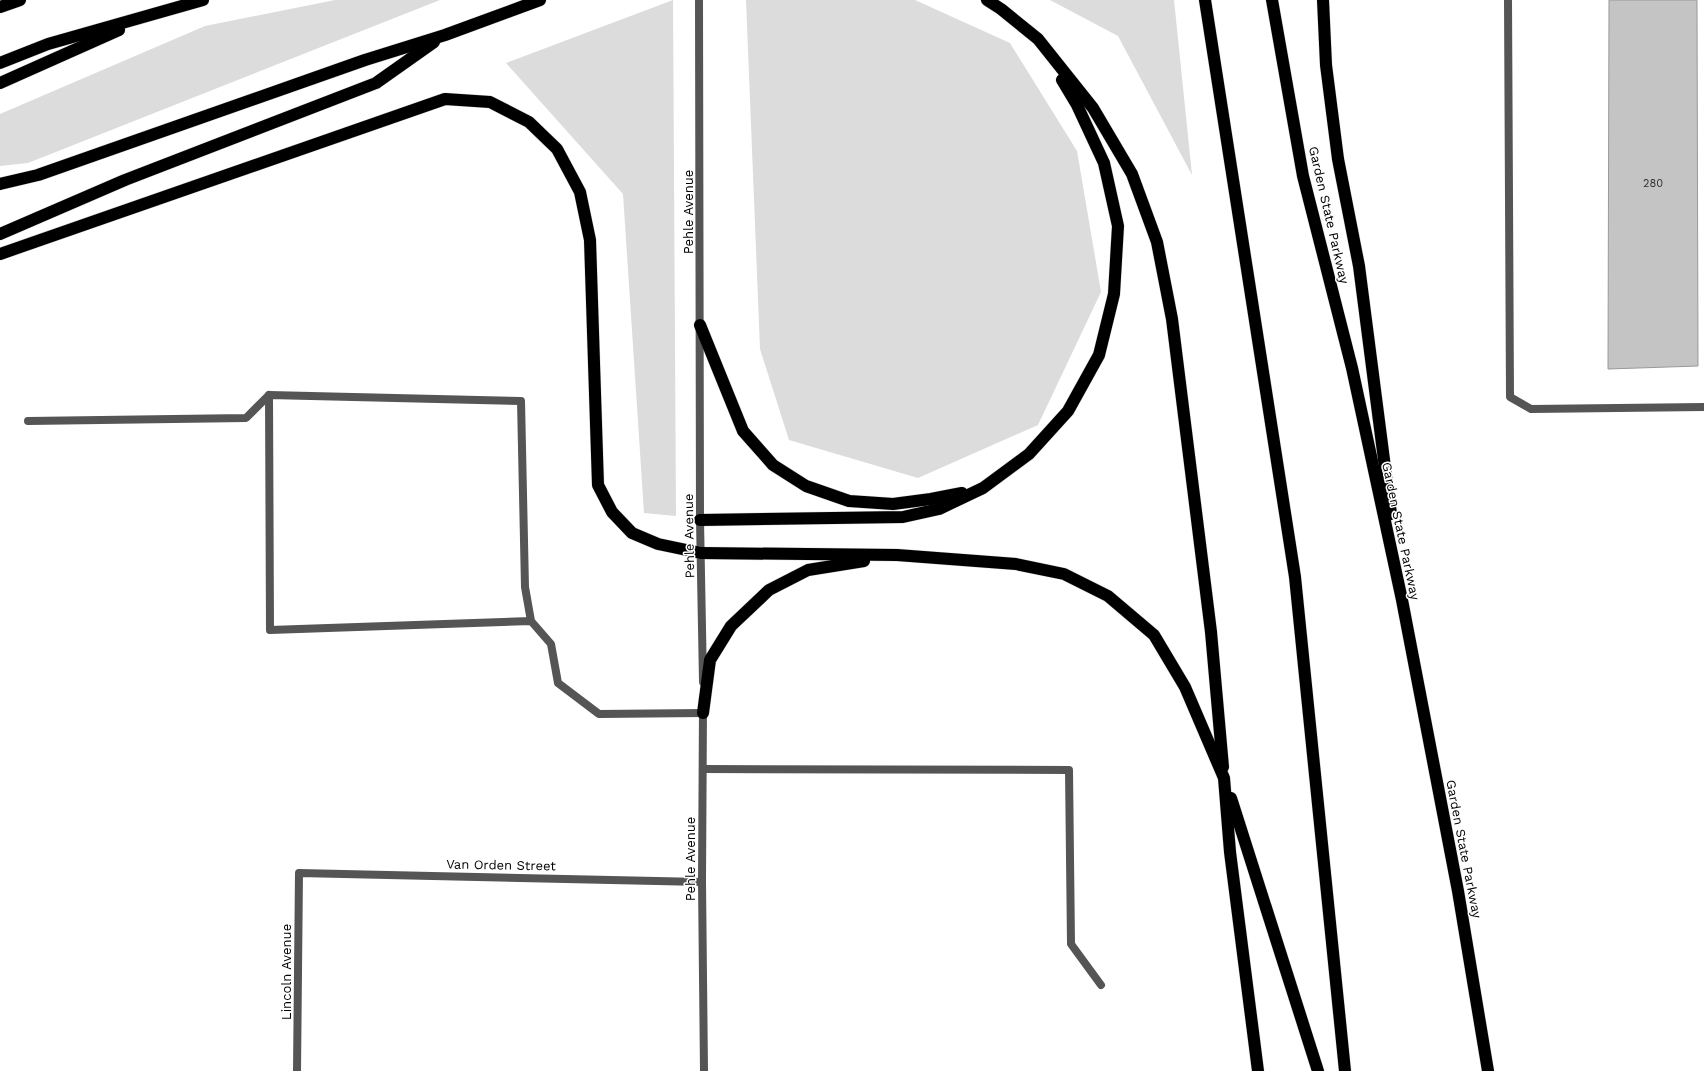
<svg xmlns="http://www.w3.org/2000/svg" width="1704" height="1071" font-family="'Work Sans',sans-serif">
<rect width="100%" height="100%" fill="#fff"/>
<g fill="#dcdcdc">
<polygon points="335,0 440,0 28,163 0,166 0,114 205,26"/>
<polygon points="673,0 676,516 644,513 623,194 506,63"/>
<polygon points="746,0 915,0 1010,43 1077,151 1101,292 1038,425 918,478 789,440 760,349"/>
<polygon points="1050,0 1174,0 1192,175 1118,36"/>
</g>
<polygon fill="#c4c4c4" stroke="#999" points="1609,0 1697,0 1698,366 1608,369"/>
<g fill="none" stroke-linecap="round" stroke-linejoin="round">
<g stroke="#dbdbdb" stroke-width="13">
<g id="motorway">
<polyline points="987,0 1001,9 1038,39 1093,108 1132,174 1157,242 1172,319 1211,632 1223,767"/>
<polyline points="1205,0 1295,577 1345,1071"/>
<polyline points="1272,0 1303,176 1352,368 1402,600 1458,891 1488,1071"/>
<polyline points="1323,0 1326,65 1338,159 1359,266 1391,514"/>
<polyline points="0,7 20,0"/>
<polyline points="0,63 48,44 203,0"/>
<polyline points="0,83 119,30"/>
<polyline points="0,184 38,175 365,60 445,35 540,0"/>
<polyline points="0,234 125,180 376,83 434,42"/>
<polyline points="0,254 445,99 490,102 529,122 557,149 580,192 590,240 598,485 612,512 632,533 658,544 701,553 897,555 1016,564 1064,574 1108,596 1154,635 1185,687 1224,778 1230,852 1258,1071"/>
<polyline points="700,325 743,431 773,465 806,486 849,501 893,504 931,499 962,493"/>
<polyline points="700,520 903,517 939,509 983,488 1029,454 1068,411 1099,355 1114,294 1118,226 1104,163 1077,105 1062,80"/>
<polyline points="703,713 710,660 731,626 769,590 808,570 864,561"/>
<polyline points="1231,798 1318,1071"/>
</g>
</g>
<g stroke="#555" stroke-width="8">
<polyline points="1508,0 1510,397 1531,409 1704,407"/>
<polyline points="28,421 246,418 269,395"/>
<polyline points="531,621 270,630 269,395 521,401 525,587 531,621 551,644 558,683 599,714 703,713"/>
<polyline points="703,769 1069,770 1071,944 1101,985"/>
</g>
<polyline stroke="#555" stroke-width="8" points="297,1071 299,873 702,882"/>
<g stroke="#555" stroke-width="8">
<polyline points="699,0 700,520 703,682"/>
<polyline points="703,708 702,882 704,1071"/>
</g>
<use href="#motorway" stroke="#000" stroke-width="12"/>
</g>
<g text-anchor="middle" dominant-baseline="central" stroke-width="3" stroke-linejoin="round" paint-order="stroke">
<g font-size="11" fill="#313131">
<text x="1653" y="183">280</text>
</g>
<g font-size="13" fill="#000" stroke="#fff">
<text transform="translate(688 212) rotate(-90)">Pehle Avenue</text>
<text transform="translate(1329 215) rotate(77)">Garden State Parkway</text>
<text transform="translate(1401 531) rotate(78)">Garden State Parkway</text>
<text transform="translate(689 536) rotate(-91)">Pehle Avenue</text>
<text transform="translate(1464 849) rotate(79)">Garden State Parkway</text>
<text transform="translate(690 859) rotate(-90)">Pehle Avenue</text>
<text transform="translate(501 865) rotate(1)">Van Orden Street</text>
<text transform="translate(286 972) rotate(-90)">Lincoln Avenue</text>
</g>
</g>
</svg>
